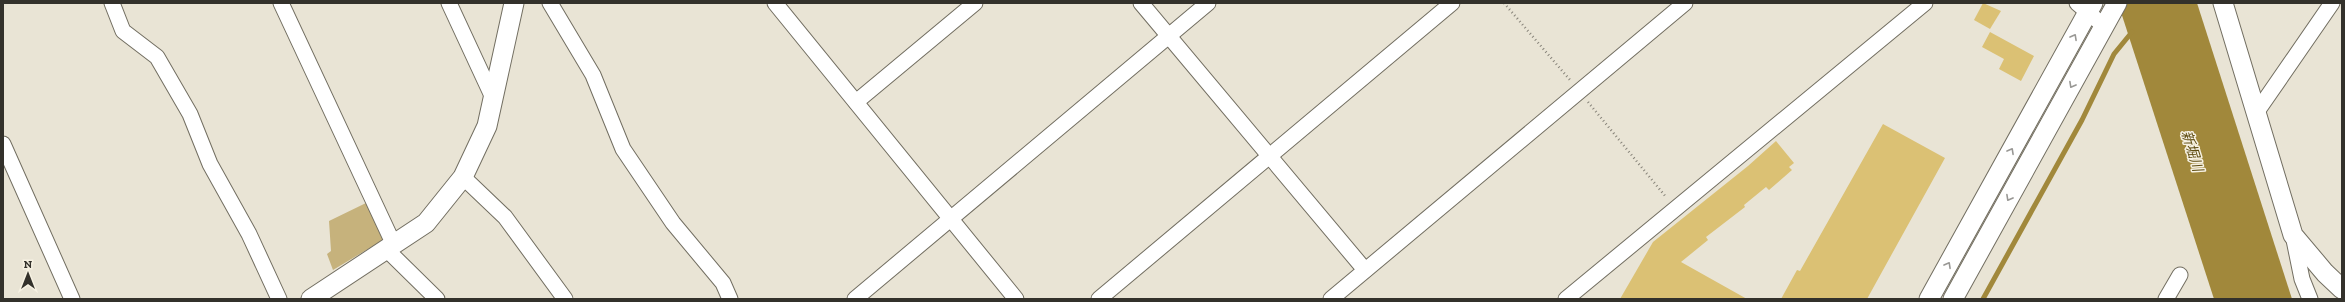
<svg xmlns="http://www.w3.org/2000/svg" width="2345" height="302" font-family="'Zilla Slab','Noto Sans JP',serif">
<rect width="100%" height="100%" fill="#e9e4d5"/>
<polygon fill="#c6b27c" points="366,203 383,240 333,270 327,254 331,251 329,221"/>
<polygon fill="#a1883b" points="2118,3 2197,3 2292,299 2214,299"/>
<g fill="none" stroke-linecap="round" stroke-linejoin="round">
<polyline stroke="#a1883b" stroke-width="5" points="1983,299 2082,120 2114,54 2132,32"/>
</g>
<g fill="#dbc174">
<polygon points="1983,3 2001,11 1990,29 1974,20"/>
<polygon points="1990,32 2034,56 2021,81 1999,69 2004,59 1982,47"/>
<polygon points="1883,124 1945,158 1867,299 1781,299 1797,270 1800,271"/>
<polygon points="1776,141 1794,163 1789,167 1792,170 1769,190 1766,187 1744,205 1745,207 1706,237 1708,240 1681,262 1747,299 1620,299 1653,242 1748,166"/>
</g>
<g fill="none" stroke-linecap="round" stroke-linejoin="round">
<g stroke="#726e61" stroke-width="17">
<g id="minor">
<polyline points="112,3 123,31 157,57 190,114 210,164 249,234 279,299"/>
<polyline points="281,3 394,245"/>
<polyline points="449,3 494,100"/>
<polyline points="550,3 593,75 623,149 673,223 723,283 730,299"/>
<polyline points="775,3 1016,299"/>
<polyline points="1141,3 1365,270"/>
<polyline points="2077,3 2104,26"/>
<polyline points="856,102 975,3"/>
<polyline points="2256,113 2332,3"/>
<polyline points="3,144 72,299"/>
<polyline points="463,177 505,217 565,299"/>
<polyline points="2293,235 2302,279 2310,299"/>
<polyline points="386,249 437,299"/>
<polyline points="855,299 1208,3"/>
<polyline points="1099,299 1452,3"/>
<polyline points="1331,299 1685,3"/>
<polyline points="1566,299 1925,3"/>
<polyline points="2166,299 2180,275"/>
</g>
</g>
<g stroke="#726e61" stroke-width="21">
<g id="tertiary">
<polyline points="2223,3 2293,235 2325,273 2342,289"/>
<polyline points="311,299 426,223 463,177 487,126 514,3"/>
<polyline points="1929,299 2093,3"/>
<polyline points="1953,299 2117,3"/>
</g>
</g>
<g stroke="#878379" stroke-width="2.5" stroke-dasharray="1 3" stroke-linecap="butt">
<polyline points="1504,3 1570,80"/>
<polyline points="1588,102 1666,197"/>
</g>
<use href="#minor" stroke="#fff" stroke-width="15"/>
<use href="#tertiary" stroke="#fff" stroke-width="19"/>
</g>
<defs><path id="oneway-chevron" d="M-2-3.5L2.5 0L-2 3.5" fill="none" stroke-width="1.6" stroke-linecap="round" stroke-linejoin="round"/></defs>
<g stroke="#999895">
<use href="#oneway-chevron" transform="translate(2074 37) rotate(-61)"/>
<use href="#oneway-chevron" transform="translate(2072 85) rotate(119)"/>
<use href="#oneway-chevron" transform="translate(2011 151) rotate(-61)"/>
<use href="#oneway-chevron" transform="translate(2009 198) rotate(119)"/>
<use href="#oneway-chevron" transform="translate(1948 265) rotate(-61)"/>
</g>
<g text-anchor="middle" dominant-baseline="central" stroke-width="3" stroke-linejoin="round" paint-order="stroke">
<g font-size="14" font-style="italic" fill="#5f4d12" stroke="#f6f1e2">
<text transform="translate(2192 151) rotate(73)">新堀川</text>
</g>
</g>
<rect width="2345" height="302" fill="none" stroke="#33312b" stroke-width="8"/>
<g transform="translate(28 274)" stroke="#f6f1e2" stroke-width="3" paint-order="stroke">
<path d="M0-3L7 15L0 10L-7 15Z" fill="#33312b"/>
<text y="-6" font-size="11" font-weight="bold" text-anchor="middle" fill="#33312b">N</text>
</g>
</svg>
